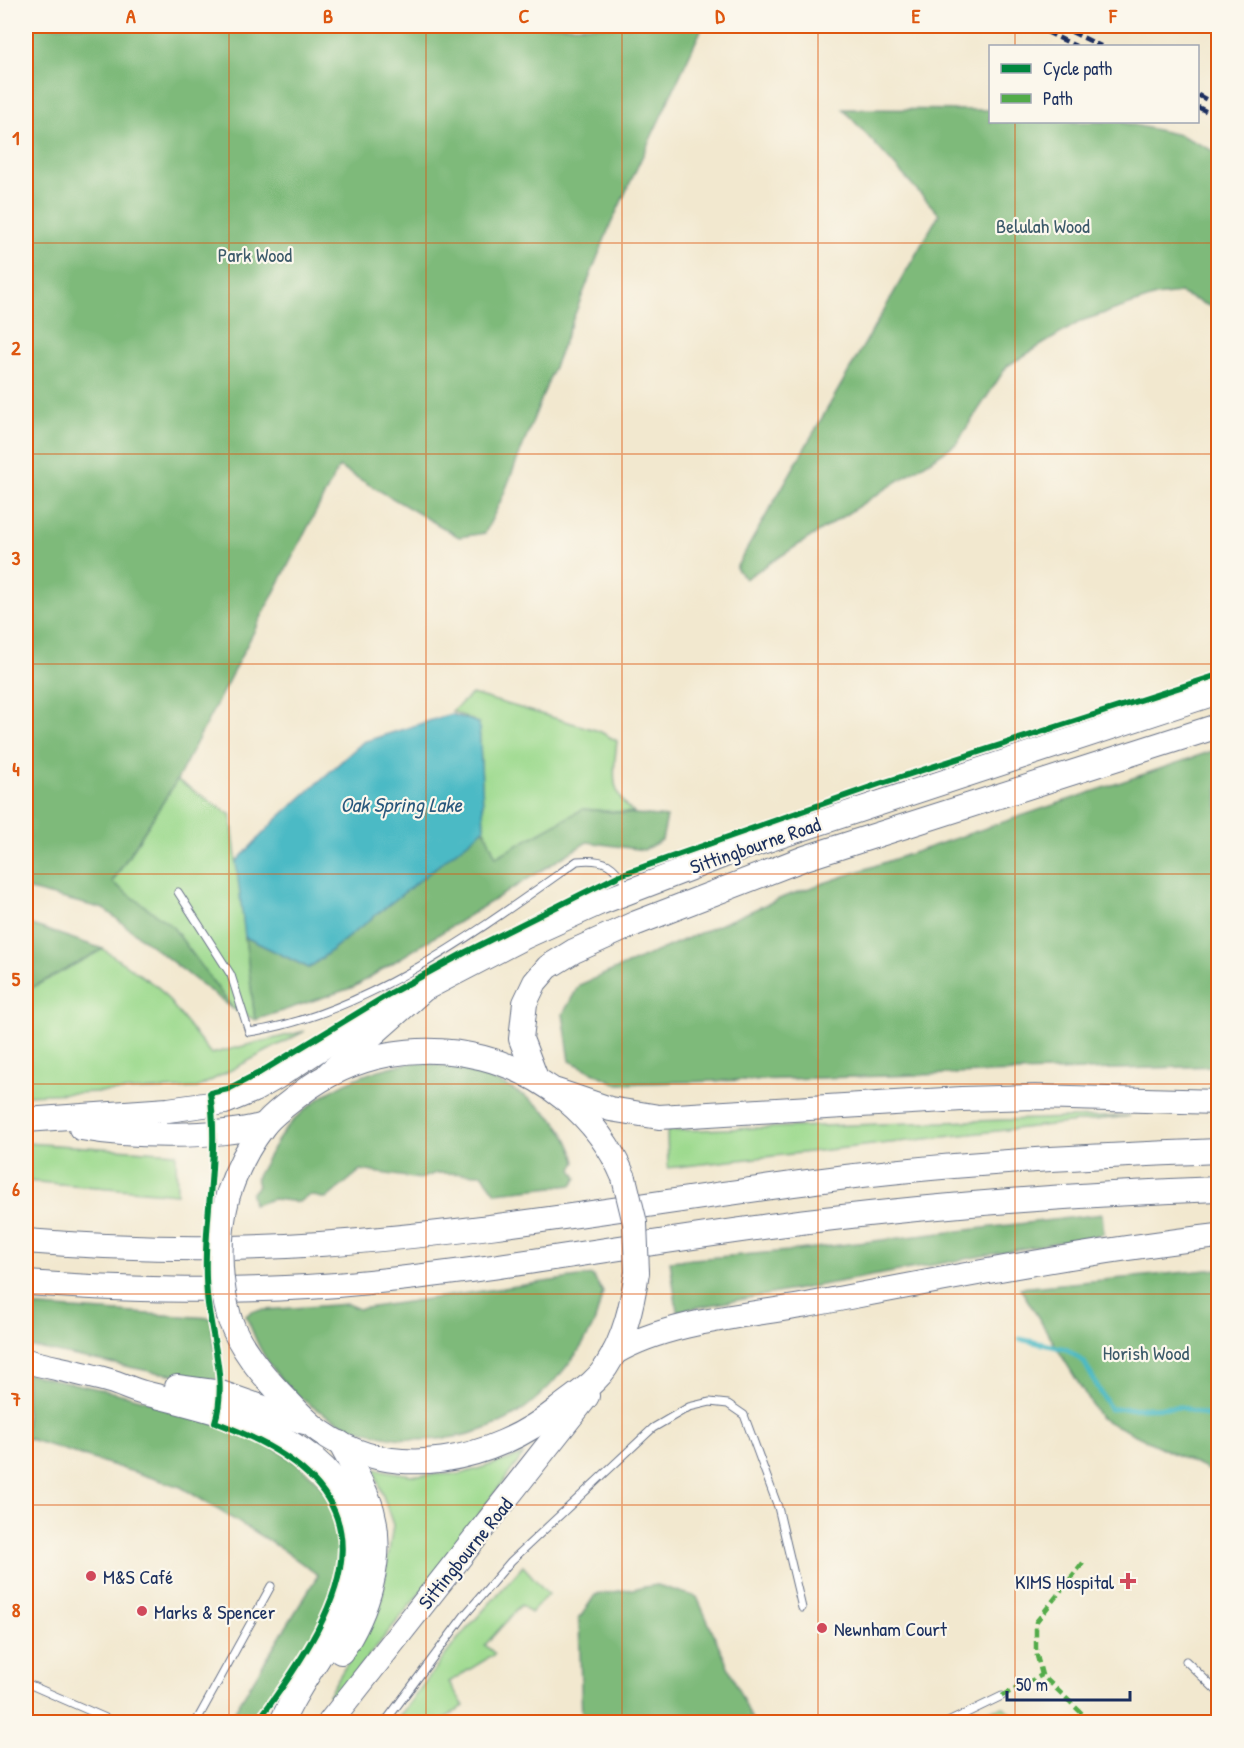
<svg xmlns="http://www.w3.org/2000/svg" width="1244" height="1748" font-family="'Patrick Hand',sans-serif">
<rect width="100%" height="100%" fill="#fbf7ec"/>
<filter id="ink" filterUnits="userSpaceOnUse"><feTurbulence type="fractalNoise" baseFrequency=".0167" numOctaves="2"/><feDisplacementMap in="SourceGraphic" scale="12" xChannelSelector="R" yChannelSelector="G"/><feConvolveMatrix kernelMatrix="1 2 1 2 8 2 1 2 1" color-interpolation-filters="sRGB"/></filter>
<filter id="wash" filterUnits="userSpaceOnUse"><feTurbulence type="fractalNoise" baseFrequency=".008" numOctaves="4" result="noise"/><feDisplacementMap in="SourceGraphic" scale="24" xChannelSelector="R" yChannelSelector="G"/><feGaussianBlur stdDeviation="1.35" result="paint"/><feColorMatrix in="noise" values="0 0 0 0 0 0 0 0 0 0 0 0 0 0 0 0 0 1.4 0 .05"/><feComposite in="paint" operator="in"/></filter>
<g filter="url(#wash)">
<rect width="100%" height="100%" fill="#f2e8cf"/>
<g fill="#9eda8f" stroke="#5c8476" stroke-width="1.5">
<path d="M472,694L599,731L617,741C614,770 608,793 634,813L583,809L496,858L484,829L479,723L452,711Z"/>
<polygon points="177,780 231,815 255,1020 233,1009 172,926 112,883"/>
<polygon points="103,949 159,988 211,1054 305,1031 197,1088 26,1095 26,991"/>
<polygon points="1130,1116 668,1168 667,1131"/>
<polygon points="26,1143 176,1153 177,1194 26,1181"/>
<polygon points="523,1455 432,1578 334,1699 328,1695 380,1610 393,1525 374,1469 411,1475 461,1474"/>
<polygon points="523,1566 548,1594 531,1613 521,1605 485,1645 495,1654 449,1682 464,1706 439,1722 395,1722 457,1640"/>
<polygon points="1004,1707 1022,1722 982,1722 984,1711"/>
</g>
<g fill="#7eba7a" stroke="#4c746c" stroke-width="1.5">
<polygon points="26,26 703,26 609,228 503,496 485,533 459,537 339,467 177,780 112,882 172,926 233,1009 104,909 26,889"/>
<polygon points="843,109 990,110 990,122 1120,122 1180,135 1218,153 1218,310 1180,293 1156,296 1081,321 1007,366 956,444 745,579 736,568 939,214"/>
<polygon points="1218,749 1218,1066 617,1084 570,1061 563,1014 579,985 786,896"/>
<polygon points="583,809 667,817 662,840 644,850 587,842 354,987 255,1020 245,937 309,968 484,829 496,857"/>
<polygon points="26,923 103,949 26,991"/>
<path d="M416,1062C475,1067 562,1097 576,1162L572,1169L577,1178L572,1185L496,1193L482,1174L436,1173L420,1179L361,1170L326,1199L310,1195L299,1202L273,1199L253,1205L251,1194L258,1186L256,1178C266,1161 276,1139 290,1124C325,1087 367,1069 416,1062Z"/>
<polygon points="1102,1214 1104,1234 677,1311 670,1261 789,1251"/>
<polygon points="1218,1269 1218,1475 1100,1418 1020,1288"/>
<path d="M592,1275L603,1292C600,1302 598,1313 594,1323C581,1354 544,1397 515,1415C431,1465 308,1437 261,1350C255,1339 251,1327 246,1316L252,1311L347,1304L359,1309Z"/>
<polygon points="26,1306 211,1318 219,1380 154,1372 26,1346"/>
<path d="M26,1373C111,1393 262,1416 320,1485C342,1511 345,1548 338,1581C326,1631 285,1680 256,1722H228L318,1575L279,1547L181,1487L26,1438Z"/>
<polygon points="657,1585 697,1597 753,1722 582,1722 579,1619 595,1595"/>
</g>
<polygon fill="#4cbac5" stroke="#347492" stroke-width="1.5" points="451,714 479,723 484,829 309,968 245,937 236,862 275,821 363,742"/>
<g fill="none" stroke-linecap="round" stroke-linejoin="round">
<polyline stroke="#4cbac5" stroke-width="5" points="1020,1339 1066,1349 1084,1362 1110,1409 1180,1407 1218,1419"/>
</g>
</g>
<g filter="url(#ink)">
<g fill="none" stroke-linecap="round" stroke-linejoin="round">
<g stroke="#667086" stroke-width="9">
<g id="lane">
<path d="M178,892L231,975L249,1032C366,1015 482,928 577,861C605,858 614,864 628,888"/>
<polyline points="1186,1661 1218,1692"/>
<polyline points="26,1683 115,1722"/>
<polyline points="26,1717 37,1722"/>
<polyline points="196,1722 271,1586"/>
<polyline points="385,1722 464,1616 511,1561 653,1428 689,1407 710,1402 728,1404 744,1415 778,1507 802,1608"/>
<polyline points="948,1722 1002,1696"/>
</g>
</g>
<g stroke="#667086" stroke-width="26">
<g id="highway">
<polyline points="329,1073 424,989 524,937 599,903 740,849 1218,692"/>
<polyline points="536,1078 521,1039 525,1003 535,982 548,967 574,951 634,924 805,858 1218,726"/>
<polyline points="557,1091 610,1109 659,1117 962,1099 1035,1097 1218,1102"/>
<polyline points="26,1120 168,1110 225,1102 254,1090 277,1077 394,1000"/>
<path d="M81,1128C132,1137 215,1138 264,1125"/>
<path d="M228,1195C236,1171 247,1148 263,1127C272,1114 288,1104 300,1094C407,1011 571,1052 624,1178"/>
<path d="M26,1241C124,1249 222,1251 320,1244C497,1232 671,1199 846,1177C969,1162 1095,1156 1218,1151"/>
<path d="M26,1283C139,1291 255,1294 369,1282C519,1267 667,1238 816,1220C950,1204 1084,1194 1218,1189"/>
<path d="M230,1320C241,1349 260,1372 281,1394C294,1407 306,1422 321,1432C394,1484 493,1461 558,1409C575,1395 594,1385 606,1367C625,1338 632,1305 637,1272"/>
<path d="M614,1353C668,1321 746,1316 807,1305C944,1279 1080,1252 1218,1236"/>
<path d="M26,1361C54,1368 82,1373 110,1381C121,1384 132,1390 144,1393C245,1418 388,1450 351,1590C338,1640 301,1676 282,1722"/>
<polyline points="177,1387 221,1393 304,1422"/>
<path d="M340,1443C351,1464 365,1487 372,1510C385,1557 368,1612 341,1652"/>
<polyline points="330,1722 587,1396"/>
</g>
</g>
<use href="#lane" stroke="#fff" stroke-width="7"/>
<use href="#highway" stroke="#fff" stroke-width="24"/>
<g stroke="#1b2f5e" stroke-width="4.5" stroke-dasharray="9 4.5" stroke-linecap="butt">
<polyline points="1034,26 1076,46"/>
<polyline points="1059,26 1101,46"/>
<polyline points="1198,95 1218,106"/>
<polyline points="1198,107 1218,118"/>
</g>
<g stroke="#667086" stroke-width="26" stroke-linecap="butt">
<g id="highway-bridge">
<polyline points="624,1178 635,1223 637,1272"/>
<path d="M228,1195C217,1238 218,1278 230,1320"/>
</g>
</g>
<use href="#highway-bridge" stroke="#fff" stroke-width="24"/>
<g stroke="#52ab49" stroke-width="4.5" stroke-dasharray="9 4.5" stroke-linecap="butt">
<polyline points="1083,1563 1036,1622 1036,1652 1042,1675 1091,1722"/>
<polyline points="1002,1696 1042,1675"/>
</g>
<g stroke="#fbf7ec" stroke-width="10">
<path id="cycleway" d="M257,1722C353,1594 401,1491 215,1422C227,1384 213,1343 208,1304C199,1233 221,1163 210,1093L228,1089L259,1073L389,994L466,952L620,875L879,784L1218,675"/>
</g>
<use href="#cycleway" stroke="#00873e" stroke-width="6"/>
</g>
</g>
<path fill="none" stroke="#de5710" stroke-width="1.5" stroke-opacity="0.55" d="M229,26V1722M426,26V1722M622,26V1722M818,26V1722M1015,26V46M1015,122V1722M26,243H1218M26,454H1218M26,664H1218M26,874H1218M26,1084H1218M26,1294H1218M26,1505H1218"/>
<g fill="#d1495b" stroke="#fbf7ec" stroke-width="2">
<circle cx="91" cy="1576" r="6"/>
<path d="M1125 1572h6v6h6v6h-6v6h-6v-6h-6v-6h6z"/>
<circle cx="142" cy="1611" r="6"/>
<circle cx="822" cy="1628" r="6"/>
</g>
<g text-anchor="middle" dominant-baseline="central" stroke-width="4.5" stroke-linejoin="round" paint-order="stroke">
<g font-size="20" fill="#3c5a6a" stroke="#fbf7ec">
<text x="1043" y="225">Belulah Wood</text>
<text x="255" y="254">Park Wood</text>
<text x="1146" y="1352">Horish Wood</text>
</g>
<g font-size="20" fill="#1b2f5e" stroke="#fbf7ec">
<text transform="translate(755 845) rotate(-19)">Sittingbourne Road</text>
<text transform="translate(465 1553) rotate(-51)">Sittingbourne Road</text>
</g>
<g font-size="20" fill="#1b2f5e" stroke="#fbf7ec" text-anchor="start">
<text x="103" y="1576">M&amp;S Café</text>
<text x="1114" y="1581" text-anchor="end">KIMS Hospital</text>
<text x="154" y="1611">Marks &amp; Spencer</text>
<text x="834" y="1628">Newnham Court</text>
</g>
<g font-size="21" font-style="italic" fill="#2a597d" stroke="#fbf7ec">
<text x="401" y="804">Oak Spring Lake</text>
</g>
</g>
<rect width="1244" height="1748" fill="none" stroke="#fbf7ec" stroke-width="66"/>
<rect x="989" y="45" width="210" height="78" fill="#fbf7ec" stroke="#a1a7b3" stroke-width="1.5"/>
<rect x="1001" y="64" width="30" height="9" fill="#00873e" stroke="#a1a7b3" stroke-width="1.5"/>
<text x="1043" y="75" font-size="18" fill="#1b2f5e">Cycle path</text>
<rect x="1001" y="94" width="30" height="9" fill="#52ab49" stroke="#a1a7b3" stroke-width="1.5"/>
<text x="1043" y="105" font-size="18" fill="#1b2f5e">Path</text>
<path d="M1007 1691v9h123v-9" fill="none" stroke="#1b2f5e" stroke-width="3"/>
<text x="1016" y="1691" font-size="18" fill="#1b2f5e" stroke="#fbf7ec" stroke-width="4.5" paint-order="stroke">50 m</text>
<rect x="33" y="33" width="1178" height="1682" fill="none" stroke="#de5710" stroke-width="2"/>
<g font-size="20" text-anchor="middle" font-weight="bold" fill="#de5710">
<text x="131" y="23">A</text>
<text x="328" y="23">B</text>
<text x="524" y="23">C</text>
<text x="720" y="23">D</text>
<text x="916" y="23">E</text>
<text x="1113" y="23">F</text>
<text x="16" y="145">1</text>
<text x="16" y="355">2</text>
<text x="16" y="565">3</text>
<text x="16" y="776">4</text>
<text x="16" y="986">5</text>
<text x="16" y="1196">6</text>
<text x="16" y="1406">7</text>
<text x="16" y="1617">8</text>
</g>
</svg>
